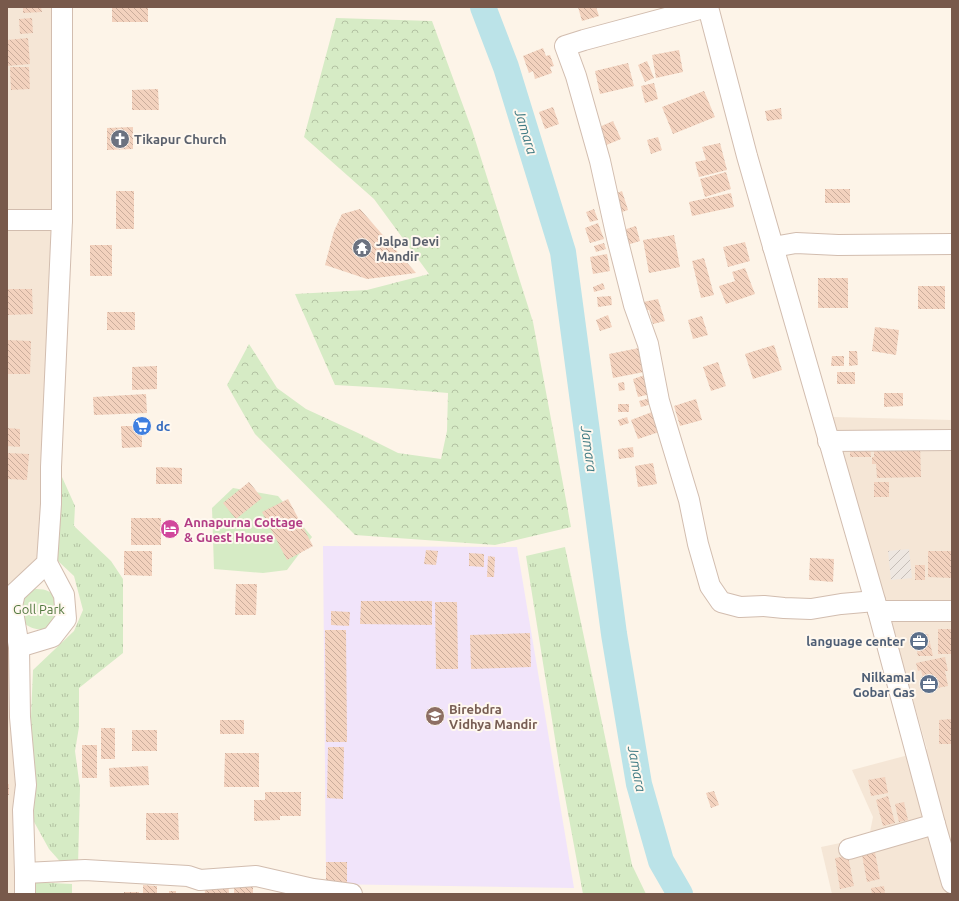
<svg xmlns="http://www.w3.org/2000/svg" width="959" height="901" font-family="Ubuntu,sans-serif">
<defs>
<pattern id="industrial-furrows" width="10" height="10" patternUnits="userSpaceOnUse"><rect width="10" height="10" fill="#eee7e1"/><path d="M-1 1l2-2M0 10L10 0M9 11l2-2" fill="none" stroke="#c6beb8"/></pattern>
<pattern id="grass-tufts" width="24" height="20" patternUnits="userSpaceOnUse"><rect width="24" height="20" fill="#d6ebc5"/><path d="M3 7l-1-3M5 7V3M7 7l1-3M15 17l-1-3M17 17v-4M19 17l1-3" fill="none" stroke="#b2c1a2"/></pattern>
<pattern id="forest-crowns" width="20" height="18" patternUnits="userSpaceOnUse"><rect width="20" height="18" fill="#d6ebc5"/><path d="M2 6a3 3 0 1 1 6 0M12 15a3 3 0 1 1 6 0" fill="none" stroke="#b2c1a2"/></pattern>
<pattern id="building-back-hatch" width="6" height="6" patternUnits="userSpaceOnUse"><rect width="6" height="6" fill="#f3d2be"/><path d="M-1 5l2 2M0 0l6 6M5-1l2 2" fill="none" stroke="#caad9c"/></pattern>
</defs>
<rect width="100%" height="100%" fill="#fdf4e8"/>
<g fill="#f5e6d6">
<polygon points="7,7 51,7 54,387 44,558 10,582 19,828 19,894 7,894"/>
<polygon points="833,417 952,420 952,894 832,894 821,847 869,837 873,817 852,770 916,753 927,749"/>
</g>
<polygon fill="url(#industrial-furrows)" points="909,549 912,578 891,580 888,551"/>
<polygon fill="#f1e4fa" points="323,546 517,547 574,888 326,884"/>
<g fill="url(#grass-tufts)">
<polygon points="62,477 75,506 74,526 111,561 123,579 123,653 79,688 79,727 75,751 80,788 78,866 65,867 49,849 33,820 31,717 33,670 74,631 83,610 74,576 58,561 56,510"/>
<polygon points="565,547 632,865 646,894 583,894 560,770 526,556"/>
<polygon points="31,882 72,884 72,894 31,894"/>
</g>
<polygon fill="url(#forest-crowns)" points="336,18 432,21 472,130 533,322 571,527 495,545 355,535 255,434 227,385 249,344 277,388 306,409 358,433 398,453 441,459 447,431 448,393 388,388 335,385 295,294 367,290 429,274 374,199 304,137"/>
<g fill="#d6ebc5">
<polygon points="233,488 278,496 312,537 287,570 263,573 214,569 212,508"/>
<path d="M36,589C58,589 56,601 57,617C54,620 51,625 48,627C40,632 30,628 24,623L21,599L30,590Z"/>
</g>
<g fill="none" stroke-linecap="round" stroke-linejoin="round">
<polyline stroke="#bbe3e8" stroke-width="26" points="483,7 506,67 563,252 614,634 639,784 661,861 680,894"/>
</g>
<g fill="url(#building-back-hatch)">
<polygon points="23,7 41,7 42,12 23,13"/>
<rect x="112" y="7" width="36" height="15"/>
<polygon points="578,7 596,7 599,16 582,21"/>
<polygon points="32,18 33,33 20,34 19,19"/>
<polygon points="28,38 30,64 7,66 7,40"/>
<polygon points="543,48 546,56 550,55 554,66 550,67 552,73 535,79 533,71 529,73 523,56"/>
<polygon points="679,50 683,72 656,78 652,55"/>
<polygon points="647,61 654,78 645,82 638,65"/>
<polygon points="628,63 634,86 600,94 595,71"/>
<polygon points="10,67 29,67 30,89 11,90"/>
<polygon points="654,83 658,99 645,103 641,86"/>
<polygon points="158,89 159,110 132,110 132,90"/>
<polygon points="704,91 715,117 673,134 662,107"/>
<polygon points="553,107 559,124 545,129 539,112"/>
<polygon points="781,108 782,119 767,121 765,111"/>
<polygon points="613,121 621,139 604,146 597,128"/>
<polygon points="133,127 133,149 107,150 107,128"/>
<polygon points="658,137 662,150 651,154 647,140"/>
<polygon points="720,143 727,170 699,177 695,162 706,160 702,147"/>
<polygon points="726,172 731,189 705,197 700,179"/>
<rect x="825" y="189" width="25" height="14"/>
<rect x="116" y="191" width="18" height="38"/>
<polygon points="622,191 628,210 616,214 609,196"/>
<polygon points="731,193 734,207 692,216 689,202"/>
<polygon points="360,209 416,273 367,279 325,265 334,231 342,214"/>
<polygon points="594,209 598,220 590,222 586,212"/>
<polygon points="598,223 604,239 590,243 585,228"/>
<polygon points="636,226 640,241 627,245 623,230"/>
<polygon points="674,235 680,267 649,273 643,240"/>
<polygon points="745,242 750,261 728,267 723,247"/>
<polygon points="604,243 606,249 596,252 594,246"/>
<rect x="90" y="245" width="22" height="31"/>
<polygon points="607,254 610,271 593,274 590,257"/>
<polygon points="704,258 714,295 701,298 692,261"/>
<polygon points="745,268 755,294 726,304 719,286 735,281 732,272"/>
<rect x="818" y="278" width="30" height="30"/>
<polygon points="603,283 605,289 594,292 593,287"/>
<rect x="918" y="286" width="27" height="23"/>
<polygon points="7,289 32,289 33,314 7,315"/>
<polygon points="611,296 612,305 598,307 597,297"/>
<polygon points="658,299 665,321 653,324 649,310 645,310 643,302"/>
<rect x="107" y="312" width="28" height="18"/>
<polygon points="608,315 612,327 600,331 596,320"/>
<polygon points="702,316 708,335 693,339 688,320"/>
<polygon points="875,327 899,330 896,355 872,351"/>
<polygon points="7,340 31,341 30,374 7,374"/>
<polygon points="774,345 782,370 753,379 745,354"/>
<polygon points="639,348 644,372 613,378 609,354"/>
<polygon points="849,351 857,351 858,365 849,366"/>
<polygon points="832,356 844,356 844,366 831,366"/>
<polygon points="718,362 726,386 711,391 703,367"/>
<polygon points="157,366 157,389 132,390 132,367"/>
<rect x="837" y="372" width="18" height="12"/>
<polygon points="645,375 651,394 638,397 633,379"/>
<polygon points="624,382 625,390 619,391 618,383"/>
<polygon points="884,393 903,393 903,406 884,407"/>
<polygon points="146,394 147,413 94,415 93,397"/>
<polygon points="650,398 652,404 641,407 639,401"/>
<polygon points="696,399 702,420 680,426 674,406"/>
<rect x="618" y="404" width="11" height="8"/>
<polygon points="652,412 659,432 638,439 631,420"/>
<polygon points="627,417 629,423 620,426 618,420"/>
<polygon points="121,426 142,426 142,447 122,448"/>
<polygon points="7,428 20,429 20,447 7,446"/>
<polygon points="870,445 871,457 850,457 850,446"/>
<polygon points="920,445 921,477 877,478 876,464 872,464 872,457 874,457 874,447"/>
<polygon points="633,447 634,457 619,459 618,449"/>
<polygon points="7,453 29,454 27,480 7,479"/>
<polygon points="653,463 657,484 638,487 635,466"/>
<polygon points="156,467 182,468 182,484 156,484"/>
<polygon points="249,482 262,498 236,519 223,503"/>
<rect x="874" y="482" width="15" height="15"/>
<polygon points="288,499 313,546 287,560 262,512"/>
<rect x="131" y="518" width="30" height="27"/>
<polygon points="426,550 438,551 436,565 424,564"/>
<polygon points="124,551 152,551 152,576 124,575"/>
<polygon points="928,551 951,551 951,578 928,577"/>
<polygon points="469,553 484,554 484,567 469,566"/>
<polygon points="488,556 495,557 494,577 487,577"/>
<polygon points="810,558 834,559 833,582 809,580"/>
<rect x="915" y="565" width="10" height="15"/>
<polygon points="236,584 257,584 256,615 235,615"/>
<polygon points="361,601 432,601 432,625 360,624"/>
<polygon points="435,602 457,602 458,669 436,669"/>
<polygon points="331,611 350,612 349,626 331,625"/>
<rect x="938" y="629" width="14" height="25"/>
<polygon points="325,630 346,630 347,742 326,742"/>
<polygon points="530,633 531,667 471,669 470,635"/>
<polygon points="928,634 933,656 918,656 914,636"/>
<polygon points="945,657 948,671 945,671 948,686 926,690 921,670 918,671 916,663"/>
<polygon points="952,719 952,744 939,744 939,720"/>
<rect x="220" y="720" width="24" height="14"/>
<rect x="101" y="728" width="14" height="31"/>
<rect x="132" y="730" width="25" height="21"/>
<rect x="82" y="745" width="15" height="33"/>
<polygon points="328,747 344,747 343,799 327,798"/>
<polygon points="225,753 259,753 259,787 224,787"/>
<polygon points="148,766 149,785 110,787 109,768"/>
<polygon points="885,777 888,793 871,796 868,780"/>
<rect x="7" y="784" width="2" height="11"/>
<polygon points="714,791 719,805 711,808 706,793"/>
<polygon points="265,792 301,792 301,816 280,816 280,820 254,821 254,800 265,800"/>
<polygon points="888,796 895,823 883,826 876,800"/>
<polygon points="904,802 908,820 899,822 895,804"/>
<polygon points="146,813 178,813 179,840 146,840"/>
<polygon points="874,847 880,879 867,882 861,850"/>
<polygon points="848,856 854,886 840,889 835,858"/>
<rect x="326" y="862" width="21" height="22"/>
<polygon points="228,879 229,894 205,894 204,880"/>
<polygon points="143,885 157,886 157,894 143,894"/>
<rect x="234" y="886" width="19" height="8"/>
<polygon points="884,886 885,894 872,894 871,888"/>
<rect x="169" y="891" width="7" height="3"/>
<rect x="124" y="892" width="15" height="2"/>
</g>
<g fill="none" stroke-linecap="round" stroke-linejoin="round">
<g stroke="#d2bdaf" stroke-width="22">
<g id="minor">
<polyline points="707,7 584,40 565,46 576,76 600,161 617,238 634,305 648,344 659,401 689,500 698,544 710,586 721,602 740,607 764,606 784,608 811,609 841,604 875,601"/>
<polyline points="708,7 747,156 878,611 935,824 952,883"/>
<polyline points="7,220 62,220"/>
<polyline points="773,247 796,243 838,245 952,244"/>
<polyline points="828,441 952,440"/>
<polyline points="878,611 952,611"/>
<polyline points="19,647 52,637 66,619 64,595 47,563"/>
<polyline points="849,849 935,824"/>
<polyline points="25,873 85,870 188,876 200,880 256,876 313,889 352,894"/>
<polyline points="25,894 25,873 23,810 26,785 20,717 19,647 12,606 15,593 47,563 51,504 51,467 62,220 62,7"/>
</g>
</g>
<use href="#minor" stroke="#fff" stroke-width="20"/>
</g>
<defs>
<g id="church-disc" transform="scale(1)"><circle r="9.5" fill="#6b7280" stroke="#fff8ef"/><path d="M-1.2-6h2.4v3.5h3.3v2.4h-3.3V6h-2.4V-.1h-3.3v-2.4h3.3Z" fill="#fff"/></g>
<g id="temple-disc" transform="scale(1)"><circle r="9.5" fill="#6b7280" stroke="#fff8ef"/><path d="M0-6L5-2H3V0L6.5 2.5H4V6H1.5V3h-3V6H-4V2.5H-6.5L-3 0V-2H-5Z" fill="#fff"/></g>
<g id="supermarket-disc" transform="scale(1)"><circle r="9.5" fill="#3f7fe0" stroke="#fff8ef"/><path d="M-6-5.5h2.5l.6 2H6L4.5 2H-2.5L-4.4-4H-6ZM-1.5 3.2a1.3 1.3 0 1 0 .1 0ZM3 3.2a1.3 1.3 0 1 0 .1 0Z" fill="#fff"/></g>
<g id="hotel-disc" transform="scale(1)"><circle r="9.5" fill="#d1479c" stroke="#fff8ef"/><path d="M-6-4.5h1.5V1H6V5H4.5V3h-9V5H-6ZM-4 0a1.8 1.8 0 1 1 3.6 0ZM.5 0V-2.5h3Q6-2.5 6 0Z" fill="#fff"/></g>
<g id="office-disc" transform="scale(1)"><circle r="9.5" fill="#5c6f8a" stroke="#fff8ef"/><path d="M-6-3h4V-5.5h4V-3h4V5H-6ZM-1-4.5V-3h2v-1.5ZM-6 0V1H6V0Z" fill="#fff"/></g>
<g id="school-disc" transform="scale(1)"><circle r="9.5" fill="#8d6e63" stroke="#fff8ef"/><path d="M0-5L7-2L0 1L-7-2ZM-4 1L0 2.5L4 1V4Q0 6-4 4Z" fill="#fff"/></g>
</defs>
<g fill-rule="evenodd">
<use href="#church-disc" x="120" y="139"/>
<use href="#temple-disc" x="362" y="248"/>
<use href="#supermarket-disc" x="142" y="426"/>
<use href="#hotel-disc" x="170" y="529"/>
<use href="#office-disc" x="919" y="641"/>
<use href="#office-disc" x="929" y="684"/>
<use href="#school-disc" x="435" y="716"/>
</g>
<g text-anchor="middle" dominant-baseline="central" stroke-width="4" stroke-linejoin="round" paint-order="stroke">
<g font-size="13" font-weight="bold" fill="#5b616d" stroke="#fff8ef" text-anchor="start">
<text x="134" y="139">Tikapur Church</text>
<text x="376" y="241">Jalpa Devi<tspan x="376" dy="15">Mandir</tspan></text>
</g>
<g font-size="13" font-weight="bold" fill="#366cbe" stroke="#fff8ef" text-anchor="start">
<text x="156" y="426">dc</text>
</g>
<g font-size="13" font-weight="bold" fill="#b23c85" stroke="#fff8ef" text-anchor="start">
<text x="184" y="522">Annapurna Cottage<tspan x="184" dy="15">&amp; Guest House</tspan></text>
</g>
<g font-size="13" fill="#52783f" stroke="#fff8ef">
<text x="39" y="609">Goll Park</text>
</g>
<g font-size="13" font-weight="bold" fill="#4e5e75" stroke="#fff8ef" text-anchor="end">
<text x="905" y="641">language center</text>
<text x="915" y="677">Nilkamal<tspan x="915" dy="15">Gobar Gas</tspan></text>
</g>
<g font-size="13" font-weight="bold" fill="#785e54" stroke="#fff8ef" text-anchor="start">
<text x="449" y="709">Birebdra<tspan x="449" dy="15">Vidhya Mandir</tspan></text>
</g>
<g font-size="14" font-style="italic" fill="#407b84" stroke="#fff8ef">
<text transform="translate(526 132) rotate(73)">Jamara</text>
<text transform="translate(589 449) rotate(82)">Jamara</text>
<text transform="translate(637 769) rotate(79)">Jamara</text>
</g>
</g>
<rect width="959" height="901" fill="none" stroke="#78594b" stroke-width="16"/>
</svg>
